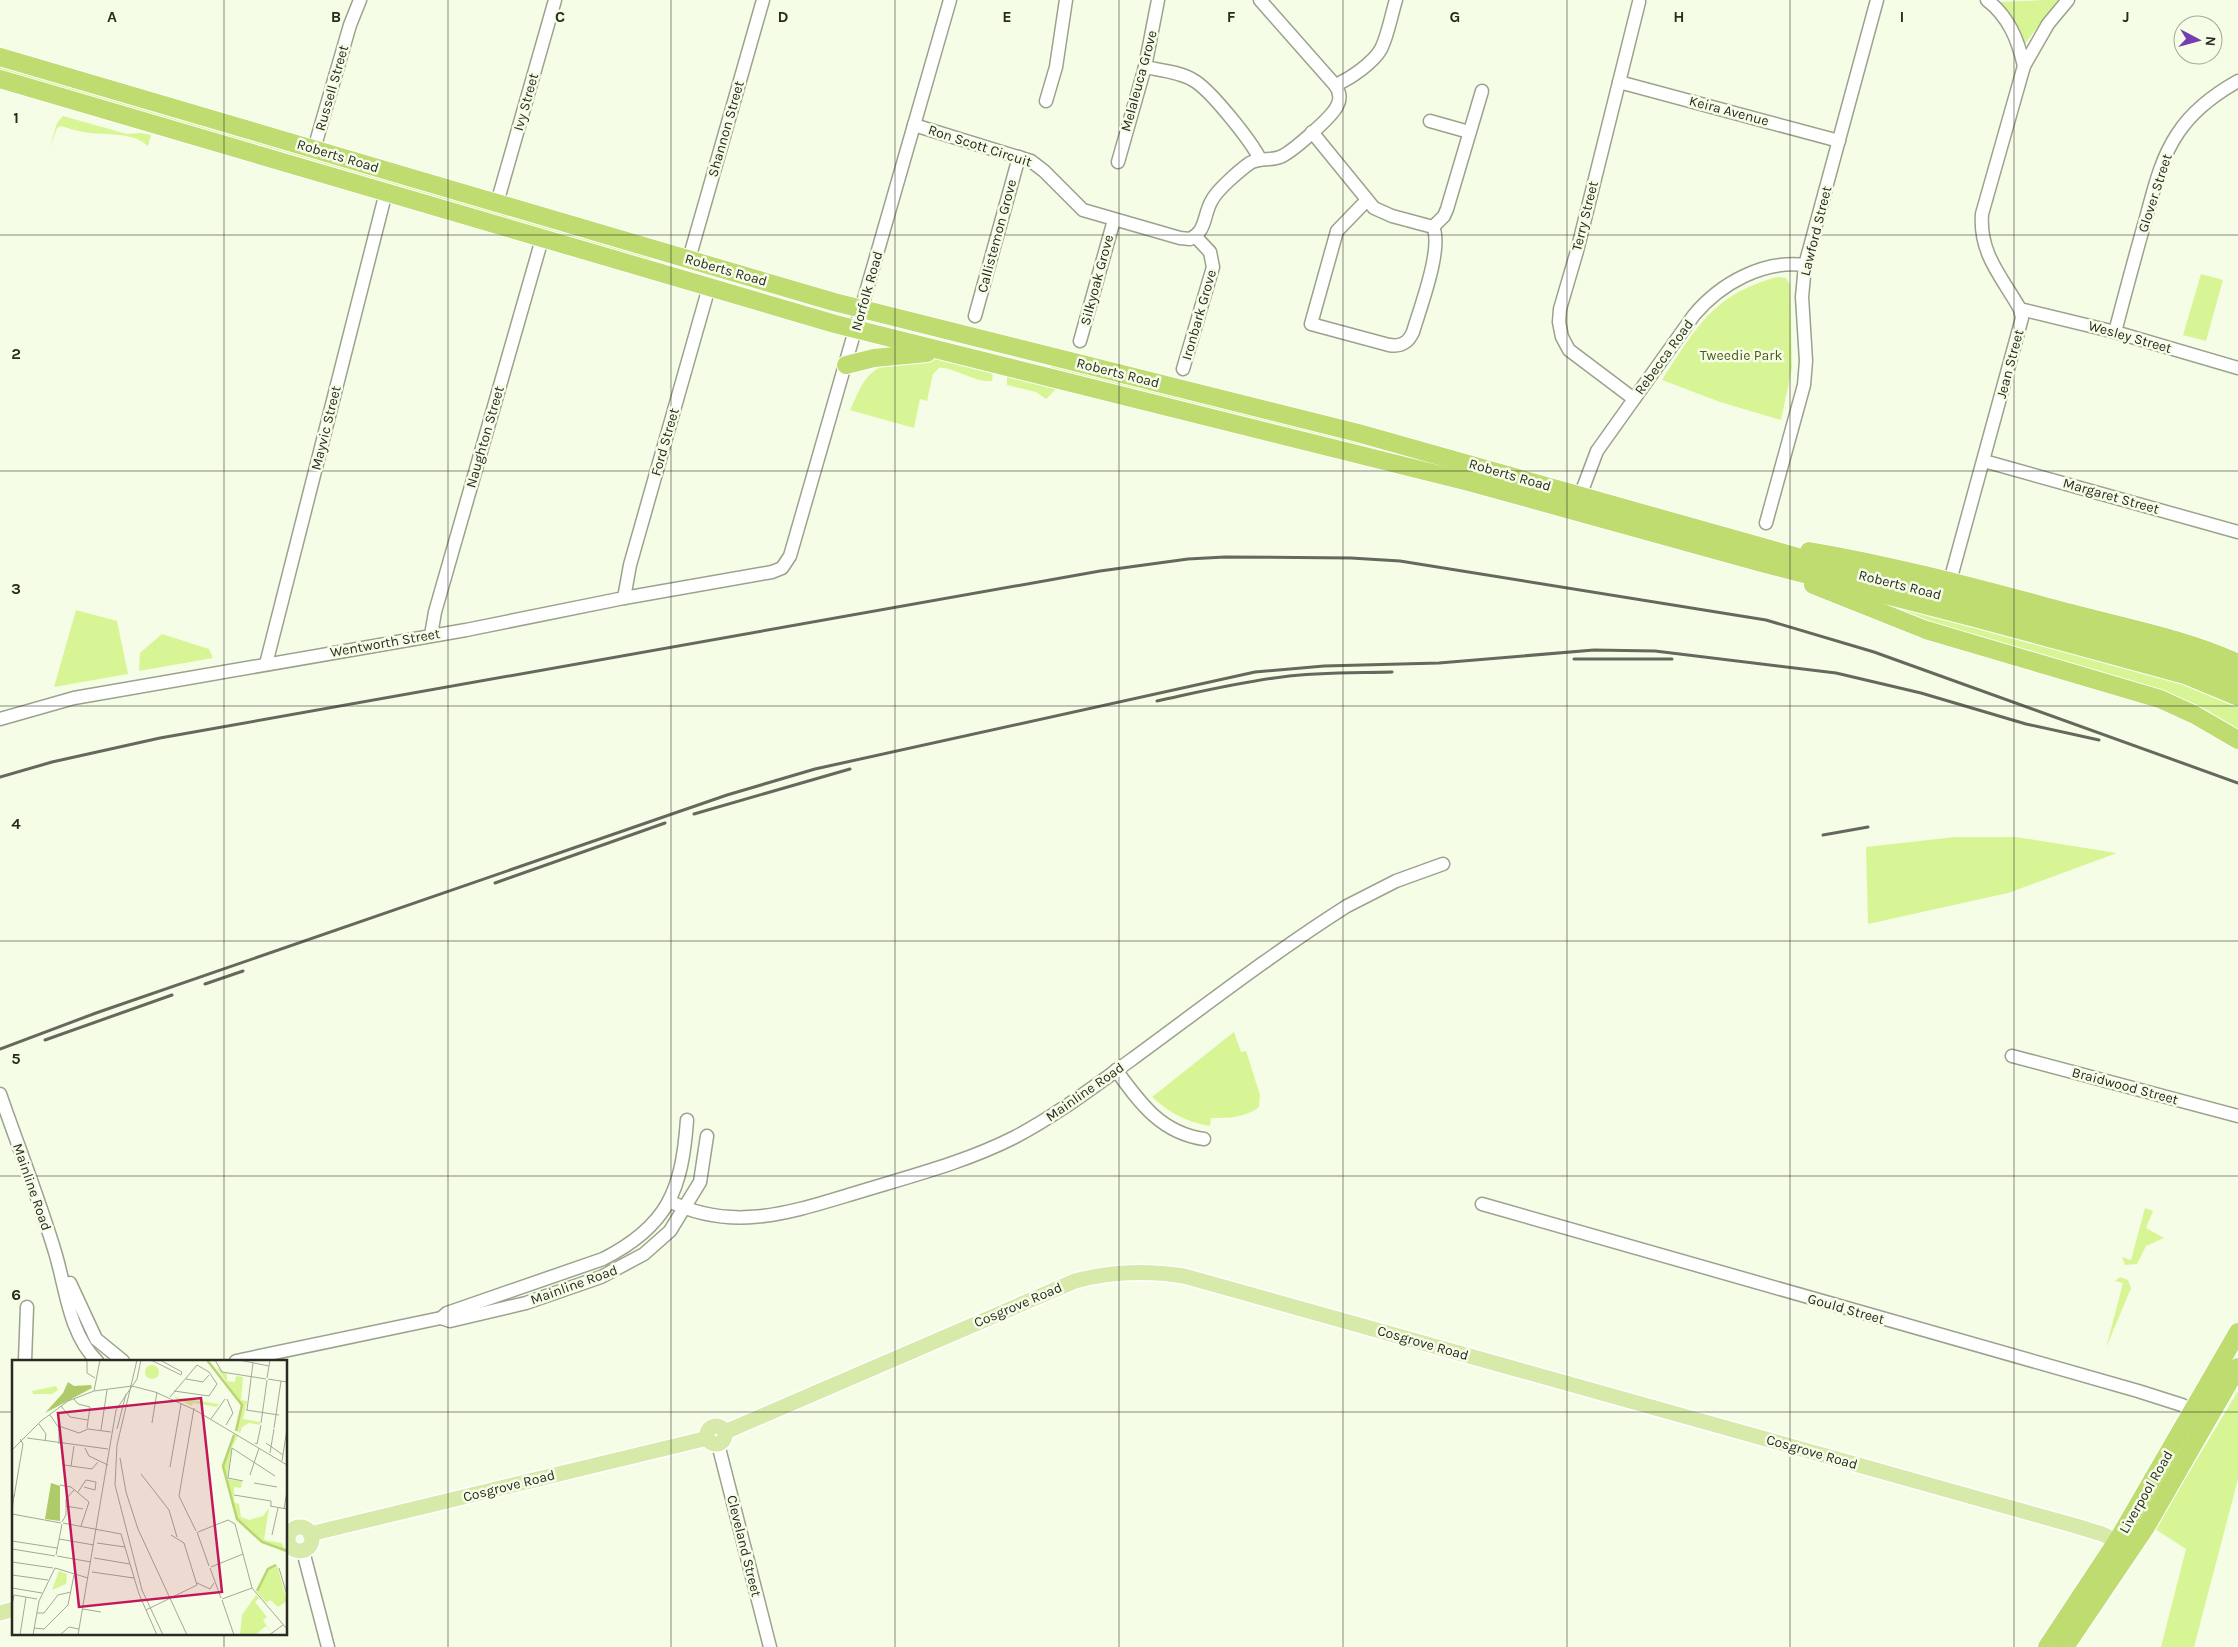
<svg xmlns="http://www.w3.org/2000/svg" width="2238" height="1647" font-family="Karla,sans-serif">
<rect width="100%" height="100%" fill="#f5fde6"/>
<g fill="#d8f595">
<polygon points="2045,0 2058,0 2024,45 2017,27 2000,2"/>
<polygon points="0,65 650,255 649,262 0,71"/>
<path d="M63,116L127,134L141,133L151,135L148,146C132,131 105,136 84,132C76,131 69,128 61,126L57,128L49,150L57,123Z"/>
<polygon points="2201,274 2223,280 2206,341 2183,335"/>
<path d="M1778,277L1786,278L1790,285L1792,368L1781,420L1720,402L1662,380C1696,328 1714,293 1778,277Z"/>
<path d="M931,358L993,372L992,381C978,384 951,366 939,368L933,374L927,401L920,399L914,428L850,410C858,394 863,375 881,367L879,360Z"/>
<polygon points="1051,364 1360,441 1464,470 1463,473 1050,369"/>
<polygon points="1007,376 1057,388 1046,399 1036,392 1007,385"/>
<polygon points="1854,595 2167,678 2202,689 2238,706 2238,732 1956,634"/>
<polygon points="76,610 117,621 128,674 54,687"/>
<polygon points="162,634 209,649 213,658 139,671 140,653"/>
<polygon points="1955,837 2016,837 2117,853 2008,893 1868,924 1866,847"/>
<path d="M1234,1032L1241,1052L1246,1051L1260,1095L1259,1107C1245,1118 1228,1118 1211,1118L1210,1126C1186,1122 1170,1113 1152,1097Z"/>
<polygon points="2145,1208 2153,1211 2146,1228 2164,1238 2146,1246 2137,1264 2125,1265 2122,1257 2131,1260"/>
<polygon points="2120,1277 2128,1280 2131,1288 2106,1348 2123,1283 2115,1281"/>
<polygon points="2238,1391 2238,1479 2194,1647 2161,1647 2186,1549 2155,1529"/>
</g>
<g fill="none" stroke-linecap="round" stroke-linejoin="round">
<g stroke="#9ba28d" stroke-width="15">
<g id="minor">
<path d="M1987,0C2009,17 2018,40 2024,66"/>
<path d="M1145,67C1160,70 1180,72 1193,80C1210,89 1251,141 1260,159"/>
<polyline points="1619,82 1839,141"/>
<path d="M1335,85C1350,79 1373,63 1381,49C1388,35 1391,16 1396,0"/>
<polyline points="1046,101 1056,67 1066,0"/>
<polyline points="1430,121 1469,132"/>
<path d="M914,125L1031,161L1044,171L1083,210L1180,238L1190,239C1207,231 1203,215 1212,200C1217,190 1240,170 1250,163C1260,157 1270,161 1280,157C1291,153 1332,117 1337,106C1341,99 1340,92 1335,85L1260,0"/>
<path d="M1312,132L1374,208L1392,216L1433,227C1443,248 1420,308 1413,332C1408,343 1401,347 1389,345L1311,324L1337,231L1367,200"/>
<polyline points="314,149 350,25 360,0"/>
<polyline points="1118,162 1145,67 1158,0"/>
<polyline points="497,203 555,0"/>
<polyline points="1433,227 1444,216 1447,209 1482,91"/>
<polyline points="689,259 763,0"/>
<polyline points="2020,309 2115,332 2238,368"/>
<polyline points="975,316 1019,157"/>
<path d="M2115,332C2125,294 2135,256 2146,218C2154,188 2161,158 2178,133C2193,110 2215,94 2238,81"/>
<polyline points="1080,341 1114,220"/>
<polyline points="1183,369 1213,267 1210,252 1195,236"/>
<polyline points="1634,399 1569,350 1562,337 1559,322 1560,309 1577,251 1639,2"/>
<polyline points="1984,461 2238,532"/>
<path d="M1577,504L1597,451L1694,315C1721,283 1763,260 1805,265"/>
<polyline points="1766,523 1804,385 1806,361 1802,297 1805,265 1877,0"/>
<path d="M1950,581L2022,318L2020,309C2002,277 1979,254 1982,214L2024,66L2048,24L2068,0"/>
<polyline points="624,598 630,565 709,287"/>
<polyline points="431,635 435,612 542,239"/>
<polyline points="266,664 386,192"/>
<polyline points="0,719 74,698 466,630 624,598 772,572 782,568 790,556 950,0"/>
<polyline points="2012,1056 2238,1116"/>
<path d="M1116,1070C1140,1103 1161,1133 1204,1139"/>
<path d="M0,1094C18,1146 39,1199 55,1252C66,1288 69,1334 97,1361"/>
<path d="M669,1201C732,1232 789,1213 852,1194C907,1177 964,1163 1015,1137C1057,1115 1093,1087 1131,1060C1202,1008 1273,953 1347,906L1396,881L1443,864"/>
<polyline points="1482,1204 2138,1391 2182,1405 2199,1415"/>
<polyline points="70,1283 96,1339 123,1361"/>
<polyline points="441,1318 450,1321 526,1303 601,1277 644,1254 670,1231 700,1182 707,1136"/>
<polyline points="25,1361 27,1307"/>
<path d="M236,1361L441,1318L447,1313L603,1259C668,1226 682,1190 687,1120"/>
<polyline points="718,1444 770,1647"/>
<polyline points="303,1551 328,1647"/>
</g>
</g>
<g stroke="#fff" stroke-width="18">
<g id="major">
<circle cx="716" cy="1435" r="9"/>
<path d="M725,1432L1075,1281C1112,1271 1146,1270 1184,1276L2076,1526L2102,1534L2128,1546"/>
<circle cx="300" cy="1539" r="12"/>
<polyline points="310,1534 708,1438"/>
<polyline points="0,1613 14,1609"/>
</g>
</g>
<g stroke="#fff" stroke-width="20">
<g id="highway">
<polyline points="0,57 834,302 1358,433 1837,568 2174,657 2238,680"/>
<polyline points="0,79 835,324 1469,482 1762,563 1975,618 2185,675 2238,697"/>
<polyline points="846,365 874,358 927,353"/>
<path d="M1809,551C1898,566 1984,590 2071,613C2127,628 2186,639 2238,663"/>
<polyline points="1813,585 1926,630 2160,699 2195,715 2238,740"/>
<polyline points="2047,1647 2117,1541 2238,1332"/>
<polyline points="2065,1647 2146,1527 2238,1367"/>
</g>
</g>
<use href="#minor" stroke="#fff" stroke-width="12"/>
<use href="#major" stroke="#d8eaa9" stroke-width="15"/>
<use href="#highway" stroke="#bedc70" stroke-width="18"/>
<g stroke="#65695d" stroke-width="3">
<polyline points="1574,659 1672,659"/>
<path d="M1157,701C1199,692 1240,682 1282,677C1318,672 1355,673 1392,672"/>
<polyline points="0,777 52,762 160,738 1100,571 1188,559 1225,557 1351,558 1400,561 1766,620 1874,652 2238,783"/>
<polyline points="694,814 850,769"/>
<polyline points="1823,835 1868,827"/>
<polyline points="495,883 665,823"/>
<polyline points="205,984 243,971"/>
<polyline points="45,1040 172,995"/>
<polyline points="0,1049 96,1013 727,795 815,769 1255,672 1324,666 1439,663 1594,650 1655,651 1836,673 1921,693 2026,724 2099,740"/>
</g>
</g>
<path fill="none" stroke="#292b23" stroke-width="1" stroke-opacity="0.55" d="M224,0V1361M448,0V1647M671,0V1647M895,0V1647M1119,0V1647M1343,0V1647M1567,0V1647M1790,0V1647M2014,0V1647M0,235H2238M0,471H2238M0,706H2238M0,941H2238M0,1176H2238M0,1412H14M286,1412H2238M224,1633V1647"/>
<g text-anchor="middle" dominant-baseline="central" stroke-width="5" stroke-linejoin="round" paint-order="stroke">
<g font-size="14" fill="#292b23" stroke="#f5fde6">
<text transform="translate(1139 81) rotate(-75)">Melaleuca Grove</text>
<text transform="translate(332 88) rotate(-74)">Russell Street</text>
<text transform="translate(526 102) rotate(-74)">Ivy Street</text>
<text transform="translate(1729 111) rotate(15)">Keira Avenue</text>
<text transform="translate(726 129) rotate(-74)">Shannon Street</text>
<text transform="translate(980 146) rotate(18)">Ron Scott Circuit</text>
<text transform="translate(338 156) rotate(17)">Roberts Road</text>
<text transform="translate(2155 193) rotate(-72)">Glover Street</text>
<text transform="translate(1585 216) rotate(-76)">Terry Street</text>
<text transform="translate(1816 231) rotate(-76)">Lawford Street</text>
<text transform="translate(997 236) rotate(-75)">Callistemon Grove</text>
<text transform="translate(726 270) rotate(16)">Roberts Road</text>
<text transform="translate(1097 280) rotate(-75)">Silkyoak Grove</text>
<text transform="translate(867 291) rotate(-74)">Norfolk Road</text>
<text transform="translate(1199 315) rotate(-74)">Ironbark Grove</text>
<text transform="translate(2130 337) rotate(16)">Wesley Street</text>
<text transform="translate(1664 357) rotate(-54)">Rebecca Road</text>
<text transform="translate(2010 364) rotate(-75)">Jean Street</text>
<text transform="translate(1118 373) rotate(14)">Roberts Road</text>
<text transform="translate(326 428) rotate(-76)">Mayvic Street</text>
<text transform="translate(485 437) rotate(-74)">Naughton Street</text>
<text transform="translate(665 442) rotate(-74)">Ford Street</text>
<text transform="translate(1510 475) rotate(16)">Roberts Road</text>
<text transform="translate(2111 496) rotate(16)">Margaret Street</text>
<text transform="translate(1900 585) rotate(14)">Roberts Road</text>
<text transform="translate(385 643) rotate(-10)">Wentworth Street</text>
<text transform="translate(2125 1086) rotate(15)">Braidwood Street</text>
<text transform="translate(1085 1092) rotate(-35)">Mainline Road</text>
<text transform="translate(32 1187) rotate(71)">Mainline Road</text>
<text transform="translate(574 1285) rotate(-20)">Mainline Road</text>
<text transform="translate(1018 1305) rotate(-23)">Cosgrove Road</text>
<text transform="translate(1846 1309) rotate(16)">Gould Street</text>
<text transform="translate(1423 1343) rotate(16)">Cosgrove Road</text>
<text transform="translate(1812 1452) rotate(16)">Cosgrove Road</text>
<text transform="translate(509 1486) rotate(-14)">Cosgrove Road</text>
<text transform="translate(2146 1492) rotate(-60)">Liverpool Road</text>
<text transform="translate(744 1546) rotate(76)">Cleveland Street</text>
</g>
<g font-size="14" fill="#4a5b16" stroke="#f5fde6">
<text x="1741" y="355">Tweedie Park</text>
</g>
</g>
<g transform="translate(12 1360)">
<rect width="275" height="275" fill="#f5fde6"/>
<path d="M133 12a7 7 0 1 1 14 0a7 7 0 1 1-14 0ZM204,7L215,14V21L223,22L224,16L231,17L229,40L235,41L231,59L248,62V65L237,63L230,67L228,73L225,71L230,45ZM44,26L46,30L40,34H21L20,31ZM163,38V37L207,44L205,47L181,43L180,46ZM222,73L226,76L220,87L215,119L230,121L229,128L222,127V142L227,144L229,157L237,160L251,156L257,148L252,180L269,183L275,191L252,183L226,161L210,106ZM265,205L275,241L266,247L258,240L254,243L245,232L257,208ZM47,211L55,214L54,224L40,230ZM244,235L247,238L243,242L255,257L251,260L259,272L254,266L243,275H228L230,255Z" fill="#d8f595"/>
<path d="M56,22L62,26L79,25L80,28L33,53L51,33ZM39,123L48,126V161L33,159Z" fill="#afca69"/>
<path fill="none" stroke="#b8d473" stroke-width="2.5" d="M195,0L230,45L224,71M222,75L211,106L225,159L250,182L275,191M245,231L256,209L264,205"/>
<path fill="none" stroke="#a3a998" stroke-width="1" d="M75,0V13L83,18M125,0L105,85L103,125L130,230L151,275M139,0L169,15L170,12L148,0M203,0L210,12L254,19M227,0L257,6M255,18L258,0M174,19L191,22L197,15M256,19L275,22M82,31L88,0M162,31L197,36L205,24L197,12M158,37L185,5L197,12M62,39L66,44L78,47L75,68M49,46L58,57L76,60M182,48L167,136L184,171M234,50L267,55M235,50L241,3M38,55L47,68V84M199,59L213,39M140,63L145,32M249,63L255,20M27,64L34,74L33,81M214,65L221,53L215,39M47,66L67,73L76,69L99,72M262,68L269,21M105,69L114,34M89,70L95,30M15,78L96,89M243,83L245,84L249,65M254,83L271,95M73,88L77,96L96,105M0,90L29,61L56,41L82,31L120,26L143,32L183,50L275,105M258,93L262,69M108,98L114,132L126,169L175,275M270,101L275,69M52,105L80,109L86,102M59,106L62,86M158,107L169,44M129,114L157,150L165,177M238,115L247,88M231,121L216,118L220,88L263,116M242,123L265,127M48,125L59,127L77,142L69,166M66,132L74,120L84,122L83,130L72,127M222,135L259,141V146M2,137L11,84L8,79M54,146L71,149M258,146L275,149M272,149L275,131M0,151L2,135M0,154L49,163M50,162L54,155V139L62,130M51,163L109,174L127,234L145,275M185,172L197,206M186,172L216,160L223,164L240,228L275,269M260,175L266,148M47,179L82,185M0,181L45,188M85,183L113,187M0,189L43,196M44,195L50,164M45,196L79,202M82,198L118,204M0,202L41,208M199,207L231,194M43,208L76,218M198,208L209,238M267,208L275,235M80,212L122,218M0,215L36,220M185,223L198,229L202,223M0,228L30,233M210,239L240,228M210,240L222,275M0,245L2,235L25,239M71,249L89,252M134,250L185,225L172,183L159,175M25,253H32L46,235L59,232M22,268L32,269L56,245L62,215M8,275L14,237M21,275L27,241L43,208M48,275L57,267L67,269M66,275L104,50L125,19L129,0M257,275L271,265"/>
<path fill="#c2185b" fill-opacity="0.15" stroke="#c2185b" stroke-width="2.5" d="M189,38L210,232L67,247L46,53Z"/>
<rect width="275" height="275" fill="none" stroke="#292b23" stroke-width="2.5"/>
</g>
<g font-size="16" text-anchor="middle" font-weight="bold" fill="#292b23" stroke="#f5fde6" stroke-width="5" stroke-linejoin="round" paint-order="stroke">
<text x="112" y="22">A</text>
<text x="336" y="22">B</text>
<text x="560" y="22">C</text>
<text x="783" y="22">D</text>
<text x="1007" y="22">E</text>
<text x="1231" y="22">F</text>
<text x="1455" y="22">G</text>
<text x="1679" y="22">H</text>
<text x="1902" y="22">I</text>
<text x="2126" y="22">J</text>
<text x="16" y="123">1</text>
<text x="16" y="359">2</text>
<text x="16" y="594">3</text>
<text x="16" y="829">4</text>
<text x="16" y="1064">5</text>
<text x="16" y="1300">6</text>
</g>
<g transform="translate(2198 40) rotate(96)"><circle r="24" fill="#f5fde6" stroke="#a3a998"/>
<path d="M0-4L9 19L0 12L-9 19Z" fill="#763db3"/>
<text y="-8" font-size="14" font-weight="bold" text-anchor="middle" fill="#292b23">N</text>
</g>
</svg>
